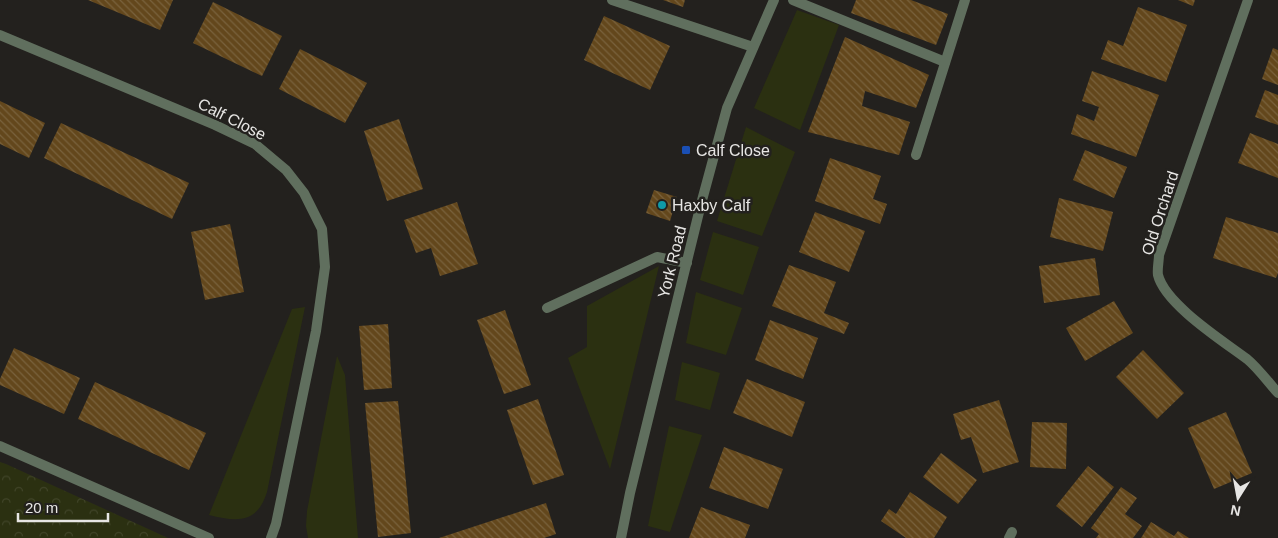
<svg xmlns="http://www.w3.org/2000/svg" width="1278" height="538" font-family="Arial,sans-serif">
<defs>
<pattern id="park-crowns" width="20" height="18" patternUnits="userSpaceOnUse" patternTransform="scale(1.25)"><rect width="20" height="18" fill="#2b3011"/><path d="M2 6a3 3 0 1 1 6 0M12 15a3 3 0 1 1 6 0" fill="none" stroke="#404428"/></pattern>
<pattern id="building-back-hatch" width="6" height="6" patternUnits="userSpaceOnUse" patternTransform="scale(1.25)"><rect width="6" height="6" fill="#63471c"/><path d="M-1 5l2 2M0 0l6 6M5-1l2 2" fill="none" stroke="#79623d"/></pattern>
</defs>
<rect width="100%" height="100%" fill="#23211e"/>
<g fill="#2b3011">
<polygon points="797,10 839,25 800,130 754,108"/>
<polygon points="746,127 795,152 762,236 717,221"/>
<polygon points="713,232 759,247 743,295 700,280"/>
<polygon points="659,266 610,469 568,358 587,347 587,306"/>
<polygon points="696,292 742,308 726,355 686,343"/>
<path d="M305,307L267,492C257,524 237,522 209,515L292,309Z"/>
<polygon points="337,356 345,375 358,538 308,538 306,526 307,511"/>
<polygon points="682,362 720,373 710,410 675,400"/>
<polygon points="669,426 702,435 670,532 648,526"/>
</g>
<polygon fill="url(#park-crowns)" points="0,462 6,464 168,538 0,538"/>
<g fill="url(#building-back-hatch)">
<polygon points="88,0 173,0 160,30"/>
<polygon points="663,0 685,0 683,7"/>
<polygon points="856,0 911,0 948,14 936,45 851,13"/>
<polygon points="1178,0 1195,0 1193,6"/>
<polygon points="213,2 282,36 262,76 193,43"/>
<polygon points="1138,7 1187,25 1166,82 1101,59 1108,40 1123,46"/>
<polygon points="604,16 670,46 650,90 584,60"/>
<polygon points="845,37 929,75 916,108 865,91 862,106 910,122 899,155 808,132"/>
<polygon points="1273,48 1278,50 1278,85 1262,79"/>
<polygon points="300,49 367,83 345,123 279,89"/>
<polygon points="1092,71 1159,95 1136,157 1071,134 1077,114 1094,121 1099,107 1082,101"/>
<polygon points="1265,90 1278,95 1278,125 1255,117"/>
<polygon points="0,101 45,123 29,158 0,144"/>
<polygon points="399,119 423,189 387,201 364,131"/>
<polygon points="61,123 189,183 172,219 44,158"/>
<polygon points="1250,133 1278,144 1278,178 1238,163"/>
<polygon points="1085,150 1127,167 1114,198 1073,180"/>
<polygon points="830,158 881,176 873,199 887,204 880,224 815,201"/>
<polygon points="654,190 677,197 670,221 646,213"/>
<polygon points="1059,198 1113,212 1103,251 1050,237"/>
<polygon points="457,202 478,264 440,276 431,248 416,253 404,220"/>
<polygon points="815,212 865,231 849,272 799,252"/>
<polygon points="1226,217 1278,233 1278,273 1276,278 1213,258"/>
<polygon points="230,224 244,292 205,300 191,232"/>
<polygon points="1095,258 1100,295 1044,303 1039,266"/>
<polygon points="789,265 836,282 824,313 849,323 844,334 772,306"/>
<polygon points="1114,301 1133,333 1085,361 1066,328"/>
<polygon points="505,310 531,385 504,394 477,320"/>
<polygon points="770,320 818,338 803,379 755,360"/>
<polygon points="388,324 392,388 364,390 359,326"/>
<polygon points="14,348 80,378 64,414 0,385 0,379"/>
<polygon points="1143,350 1184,393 1157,419 1116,377"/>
<polygon points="747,379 805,402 792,437 733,413"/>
<polygon points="95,382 206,433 189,470 78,419"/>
<polygon points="538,399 564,475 533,485 507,410"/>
<polygon points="999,400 1019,462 983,473 971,437 961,440 953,414"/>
<polygon points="398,401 411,533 378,537 365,403"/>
<polygon points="1226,412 1252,473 1214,489 1188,428"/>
<polygon points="1032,422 1067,423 1066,469 1030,467"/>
<polygon points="724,447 783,469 768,509 709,488"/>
<polygon points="941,453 977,480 958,504 923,477"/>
<polygon points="1088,466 1114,487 1082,527 1056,506"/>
<polygon points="1121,487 1137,498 1125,514 1142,526 1133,538 1096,538 1099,534 1091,528"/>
<polygon points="910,492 947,517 934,538 906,538 881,521 889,509 896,514"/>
<polygon points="546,503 556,534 544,538 439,538"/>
<polygon points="701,507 750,525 745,538 689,538"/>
<polygon points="1151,522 1174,536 1178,531 1189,538 1141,538"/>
</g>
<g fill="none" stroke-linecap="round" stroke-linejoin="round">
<g stroke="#606f5e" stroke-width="10">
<polyline points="612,0 753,47"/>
<polyline points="793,0 945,62"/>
<polyline points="916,155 965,0"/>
<polyline points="547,308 657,257 687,263"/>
</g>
<g stroke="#606f5e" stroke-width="10">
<path d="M1248,0L1159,255C1159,261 1157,269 1158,275C1165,304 1223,341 1247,359C1258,368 1268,382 1278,393"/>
<polyline points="0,35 215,125 255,144 286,170 304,193 322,229 325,267 316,331 276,524 271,538"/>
<polyline points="0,446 209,538"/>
<polyline points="1009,538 1012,532"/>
</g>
<polyline stroke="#606f5e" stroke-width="10" points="621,538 630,493 701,204 727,108 774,0"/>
</g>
<rect fill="#1a4fb4" stroke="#23211e" stroke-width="2" x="681" y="145" width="10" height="10" rx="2.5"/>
<circle fill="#0f9aa8" stroke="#23211e" stroke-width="2" cx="662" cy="205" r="5"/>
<g text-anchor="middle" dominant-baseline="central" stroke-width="5" stroke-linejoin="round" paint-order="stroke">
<g font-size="16" fill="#e7e6e4" stroke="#23211e">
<text transform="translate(232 119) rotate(27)">Calf Close</text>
<text transform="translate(1160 213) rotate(-72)">Old Orchard</text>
<text transform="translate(672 262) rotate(-76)">York Road</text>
</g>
<g font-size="16" fill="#e7e6e4" stroke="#23211e" text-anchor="start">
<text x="696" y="150">Calf Close</text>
<text x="672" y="205">Haxby Calf</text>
</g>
</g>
<g transform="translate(1238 498) rotate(191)" stroke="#23211e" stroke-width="4" paint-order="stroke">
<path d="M0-4L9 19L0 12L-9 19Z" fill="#e7e6e4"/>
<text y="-8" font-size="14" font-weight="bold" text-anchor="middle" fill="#e7e6e4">N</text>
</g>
<path d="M18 513v8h90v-8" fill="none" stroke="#e7e6e4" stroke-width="2.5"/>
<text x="25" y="513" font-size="15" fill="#e7e6e4" stroke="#23211e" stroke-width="4" paint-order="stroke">20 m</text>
</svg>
